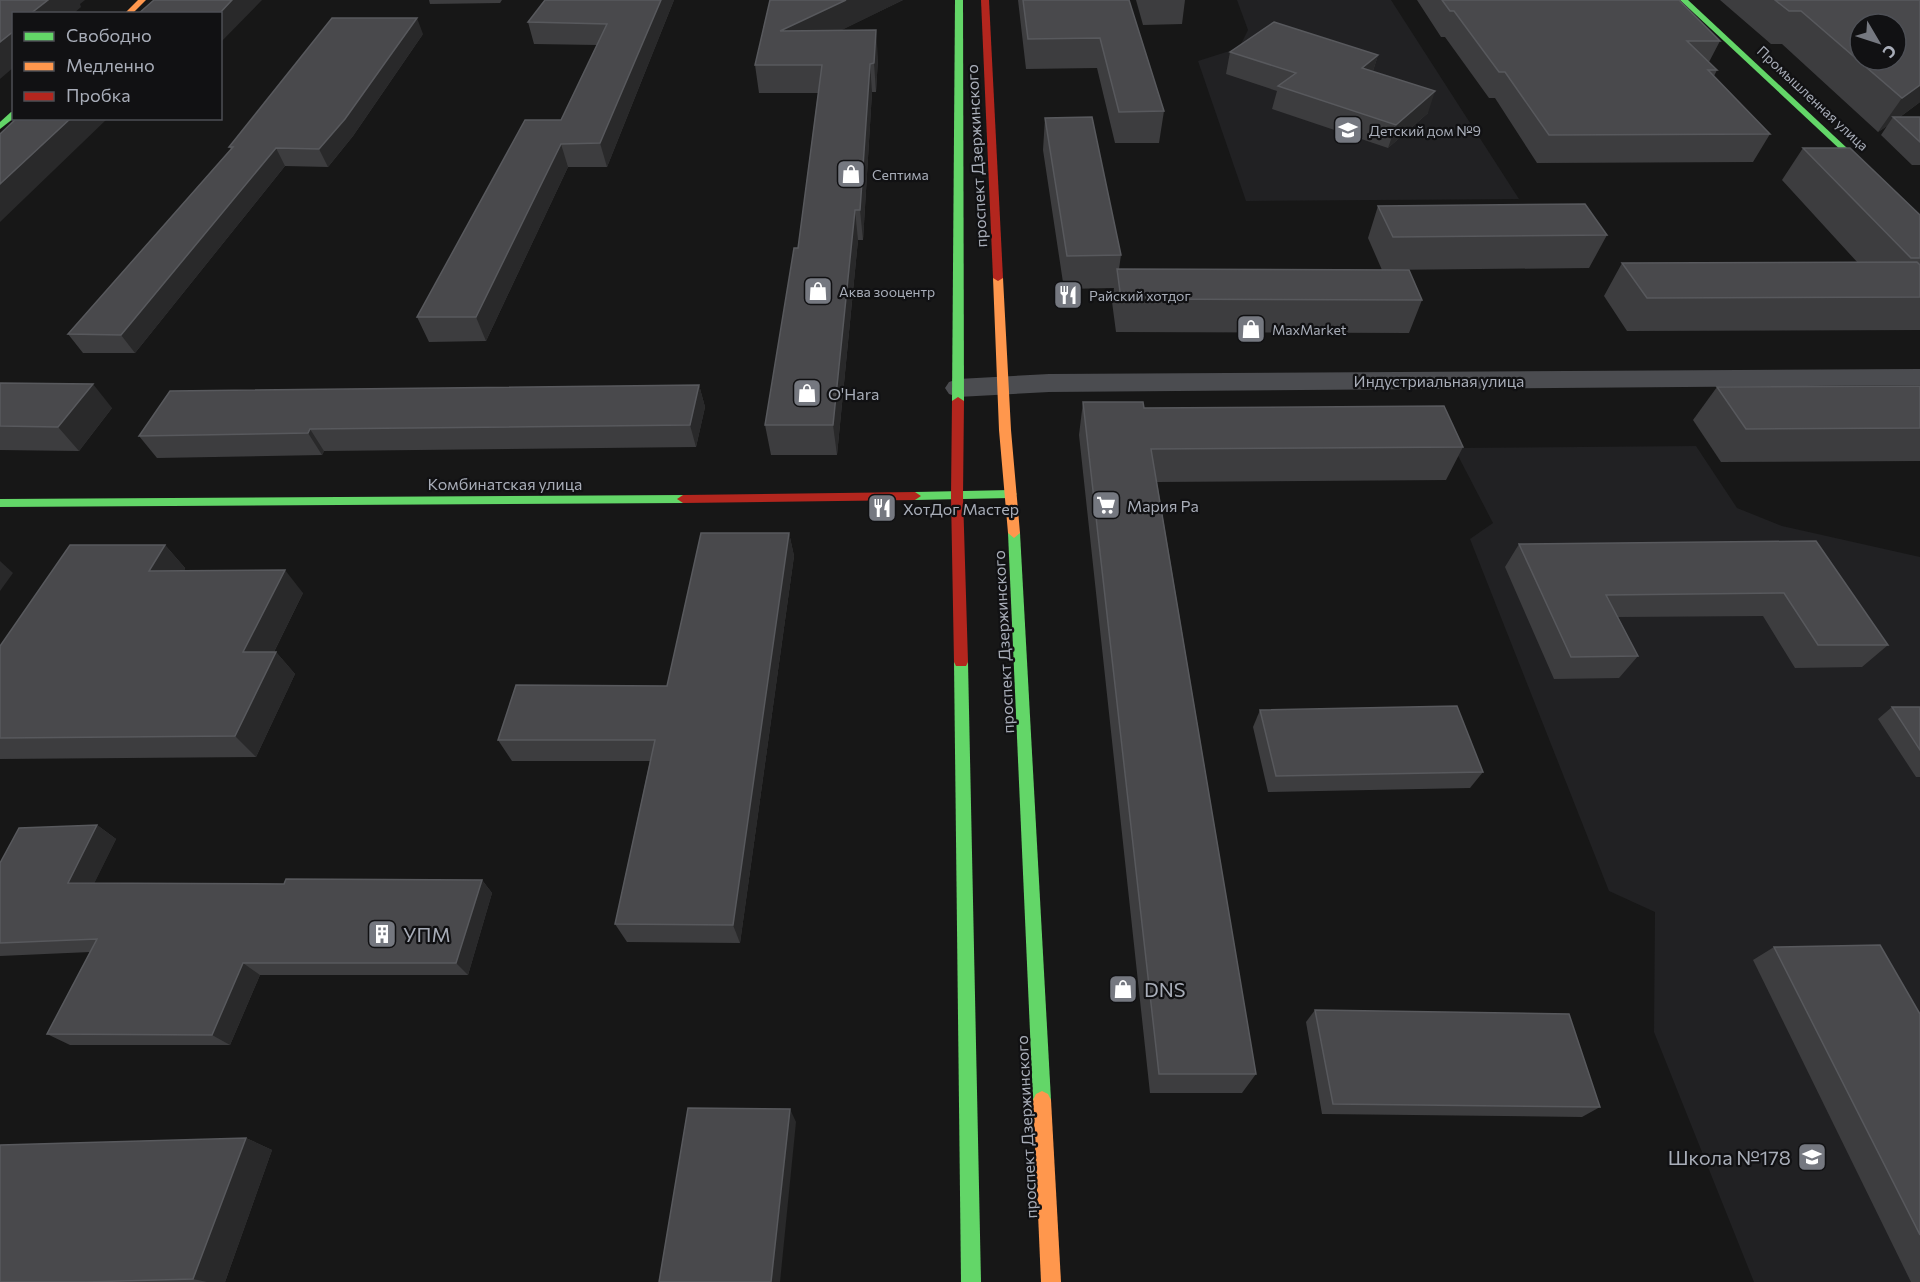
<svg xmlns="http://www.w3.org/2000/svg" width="1920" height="1282" font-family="Commissioner,sans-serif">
<rect width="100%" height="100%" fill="#171717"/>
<g fill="#212123">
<polygon points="1237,0 1391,0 1519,199 1246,201 1198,61 1239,48 1248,30"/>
<polygon points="1696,446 1737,508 1782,526 1920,557 1920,1282 1754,1282 1654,1032 1655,912 1609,891 1470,539 1493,523 1454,448"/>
</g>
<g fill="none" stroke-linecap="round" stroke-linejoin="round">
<polygon fill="#4b4c50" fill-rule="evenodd" points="1920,369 1920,385 1049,392 958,397 949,394 945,388 949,382 958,379 1049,374"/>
<g fill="#63d668" fill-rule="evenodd">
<polygon points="955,0 963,0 964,401 958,405 952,401"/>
<polygon points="1680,0 1688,0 1920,216 1920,224"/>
<polygon points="11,112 14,112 14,118 0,129 0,122"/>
<polygon points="1011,490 1017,494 1011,498 915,500 909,496 915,492"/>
<polygon points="683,495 689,499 683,503 0,507 0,499"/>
<polygon points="1014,528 1020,533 1051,1100 1048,1106 1042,1109 1036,1106 1033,1100 1008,533"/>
<polygon points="961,657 966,658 968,662 981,1282 961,1282 954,662 956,658"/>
</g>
<g fill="#ff974d" fill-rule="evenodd">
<polygon points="138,0 146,0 132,14 124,14"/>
<polygon points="998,275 1003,278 1011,430 1020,533 1014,538 1008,533 999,430 993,278"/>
<polygon points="1042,1091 1048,1094 1051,1100 1061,1282 1041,1282 1033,1100 1036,1094"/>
</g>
<g fill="#b3261e" fill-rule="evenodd">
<polygon points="981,0 989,0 1003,278 998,281 993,278"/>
<polygon points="958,397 964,401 963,496 968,662 966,666 956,666 954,662 951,496 952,401"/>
<polygon points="915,492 921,496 915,500 683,503 677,499 683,495"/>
</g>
</g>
<g fill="#3d3d3f">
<polygon points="429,0 502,0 500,3 430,4"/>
<polygon points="674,0 607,167 568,167 486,341 429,342 417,317 561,120 597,45 534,44 528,22"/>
<polygon points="770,0 903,0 841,30 878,58 876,92 872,92 863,240 858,240 837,455 771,455 765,425 798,248 818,93 759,93 755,65"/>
<polygon points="1018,0 1129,0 1164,111 1159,143 1115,143 1097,68 1026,69"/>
<polygon points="1136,0 1185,0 1182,24 1143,25"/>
<polygon points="1417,0 1679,0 1720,41 1709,62 1717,70 1714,76 1770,134 1753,162 1537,163 1495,98 1489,98 1445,37 1441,37"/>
<polygon points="1720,0 1920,0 1920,102 1900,117 1920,117 1920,165 1912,165 1881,135 1887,126 1878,132 1782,44 1771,44"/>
<polygon points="423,34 353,136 328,167 285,166 135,353 83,353 68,334 231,149 229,147"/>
<polygon points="1230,52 1378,55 1373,71 1428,113 1388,148 1272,109 1277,91 1226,74"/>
<polygon points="1045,118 1121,255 1119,269 1382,270 1368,238 1378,206 1607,235 1589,268 1383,270 1422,300 1409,333 1116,332 1112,302 1114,288 1064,289 1043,150"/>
<polygon points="1803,148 1920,215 1920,330 1627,331 1604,296 1622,263 1858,263 1782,180"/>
<polygon points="0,383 112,408 79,451 0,450"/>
<polygon points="699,385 705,407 696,447 324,451 322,455 157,458 139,436"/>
<polygon points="1920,386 1920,461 1721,462 1693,420 1717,387"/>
<polygon points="1083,402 1144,408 1463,447 1446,480 1157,482 1256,1074 1242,1093 1150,1093 1079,435"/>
<polygon points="789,533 794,556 740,943 627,942 615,924 650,761 512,761 498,740 667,686"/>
<polygon points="1816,541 1888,645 1862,667 1795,668 1763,616 1618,617 1638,656 1619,678 1554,679 1505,567 1519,544"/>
<polygon points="165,545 185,568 184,571 303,593 274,652 276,652 295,674 256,757 0,759 0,646"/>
<polygon points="1892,707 1920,707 1920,777 1916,777 1878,719"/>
<polygon points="1260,710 1483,772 1470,788 1268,792 1253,727"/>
<polygon points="97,825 116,839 94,883 284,884 482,880 492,893 468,975 260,975 230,1045 70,1045 47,1034 90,952 0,956 0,863"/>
<polygon points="1774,947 1920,1014 1920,1282 1911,1282 1753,960"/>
<polygon points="1315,1010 1600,1107 1582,1117 1322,1114 1306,1022"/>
<polygon points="246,1138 272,1150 225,1282 0,1282"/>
</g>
<g fill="#29292a">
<polygon points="48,0 85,0 80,4 81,7 73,14 30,14"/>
<polygon points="232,0 262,0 220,43 220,14 219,14"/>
<polygon points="661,0 674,0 607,167 600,143"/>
<polygon points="846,0 903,0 783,59 780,31"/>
<polygon points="417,18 423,34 353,136 328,167 319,149"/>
<polygon points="876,30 878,58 876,92 874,63"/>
<polygon points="14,31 14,67 0,79 0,42"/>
<polygon points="1378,55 1371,77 1362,68"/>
<polygon points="870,64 872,92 863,240 860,210"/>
<polygon points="1920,85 1920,102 1896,120 1893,117 1887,126 1878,132 1902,98"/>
<polygon points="1435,91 1428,113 1388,148 1396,125"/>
<polygon points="71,118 108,118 0,222 0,184"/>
<polygon points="561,144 568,167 486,341 476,317"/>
<polygon points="276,148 285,166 135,353 121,335"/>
<polygon points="855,210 858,240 837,455 833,425"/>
<polygon points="93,384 112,408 79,451 58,427"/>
<polygon points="699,385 705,407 696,447 690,425"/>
<polygon points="310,429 324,451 322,455 308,433"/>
<polygon points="789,533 794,556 740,943 733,925"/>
<polygon points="165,545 185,568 170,594 149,571"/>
<polygon points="0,561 13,573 0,591"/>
<polygon points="285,570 303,593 263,674 243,652"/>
<polygon points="276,652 295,674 256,757 235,736"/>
<polygon points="97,825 116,839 88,896 68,883"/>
<polygon points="482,880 492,893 468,975 456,963"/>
<polygon points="243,963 260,975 230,1045 212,1035"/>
<polygon points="790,1109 796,1122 780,1282 771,1282"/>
<polygon points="246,1138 272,1150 225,1282 207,1282 193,1279"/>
</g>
<g fill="#49494c" stroke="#58595d" stroke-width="1.5" fill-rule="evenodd">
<polygon points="0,0 48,0 30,14 14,14 14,31 0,42"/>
<polygon points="154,0 232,0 219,14 138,14"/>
<polygon points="545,0 661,0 600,143 561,144 476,317 417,317 525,120 561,120 607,24 528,22"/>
<polygon points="770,0 846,0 780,31 876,30 874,63 870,64 860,210 855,210 833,425 765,425 794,248 798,248 822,65 755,65"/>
<polygon points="1023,0 1129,0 1164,111 1119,112 1100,38 1028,39"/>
<polygon points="1442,0 1679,0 1720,41 1687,41 1717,70 1708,70 1770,134 1549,135 1505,72 1499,72 1454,11 1450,11"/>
<path d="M1775,0H1920V85L1902,98L1801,11H1789ZM1860,24H1896V60H1860Z"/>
<polygon points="332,18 417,18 345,119 319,149 276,148 121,335 68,334 233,147 229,147"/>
<polygon points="1274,22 1378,55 1362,68 1435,91 1396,125 1278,86 1296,73 1230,52"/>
<polygon points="1092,117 1121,255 1067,256 1045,118"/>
<polygon points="1893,117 1920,117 1920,142"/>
<polygon points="17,118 71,118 0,184 0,134"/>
<polygon points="1803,148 1850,148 1920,215 1920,258 1911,258"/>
<polygon points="1585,204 1607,235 1393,237 1378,206"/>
<polygon points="1917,262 1920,265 1920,297 1647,298 1622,263"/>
<polygon points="1117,269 1409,270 1422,300 1121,299"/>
<polygon points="0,383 93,384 58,427 0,426"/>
<polygon points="699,385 690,425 310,429 308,433 139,436 170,391"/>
<polygon points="1920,386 1920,428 1746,429 1717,387"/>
<polygon points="1083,402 1143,402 1144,408 1444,406 1463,447 1151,449 1256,1074 1159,1074"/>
<polygon points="701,533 789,533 733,925 615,924 655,740 498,740 516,685 667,686"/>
<polygon points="1816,541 1888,645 1818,645 1784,593 1606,595 1638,656 1571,657 1519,544"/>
<polygon points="70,545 165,545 149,571 285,570 243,652 276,652 235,736 0,738 0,646"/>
<polygon points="1457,706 1483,772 1276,776 1260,710"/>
<polygon points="1892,707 1920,707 1920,750"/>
<polygon points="97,825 68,883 284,884 286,879 482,880 456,963 243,963 212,1035 47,1034 97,939 0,943 0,863 19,828"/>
<polygon points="1880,945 1920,1014 1920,1235 1774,947"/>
<polygon points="1315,1010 1569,1014 1600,1107 1333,1104"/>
<polygon points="688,1108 790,1109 771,1282 659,1282"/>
<polygon points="246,1138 193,1279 85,1282 0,1282 0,1145"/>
</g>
<defs>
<g id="school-square" transform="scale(1.5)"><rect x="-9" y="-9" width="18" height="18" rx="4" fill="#757880" stroke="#111113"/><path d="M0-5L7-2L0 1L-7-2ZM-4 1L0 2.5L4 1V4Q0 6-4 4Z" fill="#fff"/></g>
<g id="shop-square" transform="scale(1.5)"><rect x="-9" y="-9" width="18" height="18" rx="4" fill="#757880" stroke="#111113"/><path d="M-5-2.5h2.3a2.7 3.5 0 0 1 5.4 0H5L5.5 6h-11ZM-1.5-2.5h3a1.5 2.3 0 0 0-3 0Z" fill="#fff"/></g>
<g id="restaurant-square" transform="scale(1.5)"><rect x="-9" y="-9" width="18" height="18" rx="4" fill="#757880" stroke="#111113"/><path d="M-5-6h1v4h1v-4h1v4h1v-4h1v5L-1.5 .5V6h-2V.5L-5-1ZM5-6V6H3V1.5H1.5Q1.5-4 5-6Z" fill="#fff"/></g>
<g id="supermarket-square" transform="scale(1.5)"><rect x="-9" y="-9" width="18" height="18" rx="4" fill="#757880" stroke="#111113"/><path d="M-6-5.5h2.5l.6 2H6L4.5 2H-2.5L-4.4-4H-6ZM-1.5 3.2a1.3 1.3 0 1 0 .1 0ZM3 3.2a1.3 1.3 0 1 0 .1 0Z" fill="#fff"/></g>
<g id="building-square" transform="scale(1.5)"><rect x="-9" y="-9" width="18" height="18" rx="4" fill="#757880" stroke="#111113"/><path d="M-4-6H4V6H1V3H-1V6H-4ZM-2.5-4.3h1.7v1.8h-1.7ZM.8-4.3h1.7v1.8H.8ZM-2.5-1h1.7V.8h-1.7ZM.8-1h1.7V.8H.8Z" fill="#fff"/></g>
</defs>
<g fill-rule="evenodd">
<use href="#school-square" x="1348" y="130"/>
<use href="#shop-square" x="851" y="174"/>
<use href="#shop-square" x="818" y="291"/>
<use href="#restaurant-square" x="1068" y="295"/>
<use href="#shop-square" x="1251" y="329"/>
<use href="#shop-square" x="807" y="393"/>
<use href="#supermarket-square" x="1106" y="505"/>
<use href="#restaurant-square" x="882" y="508"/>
<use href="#building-square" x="382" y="934"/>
<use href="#shop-square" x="1123" y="989"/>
<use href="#school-square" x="1812" y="1157"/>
</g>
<g text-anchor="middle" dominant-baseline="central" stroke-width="4.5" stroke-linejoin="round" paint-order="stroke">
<g font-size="14" fill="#a8adb8" stroke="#111113">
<text transform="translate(1813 98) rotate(43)">Промышленная улица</text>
</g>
<g font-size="14" fill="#a8adb8" stroke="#111113" text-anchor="start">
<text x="1369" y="130">Детский дом №9</text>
<text x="872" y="174">Септима</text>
<text x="839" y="291">Аква зооцентр</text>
<text x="1089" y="295">Райский хотдог</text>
<text x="1272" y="329">MaxMarket</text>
</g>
<g font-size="16" fill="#a8adb8" stroke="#111113">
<text transform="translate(976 156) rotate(-93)">проспект Дзержинского</text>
<text x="1439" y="380">Индустриальная улица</text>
<text x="505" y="483">Комбинатская улица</text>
<text transform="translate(1003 642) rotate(-93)">проспект Дзержинского</text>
<text transform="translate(1026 1127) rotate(-93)">проспект Дзержинского</text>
</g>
<g font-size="16" fill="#a8adb8" stroke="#111113" text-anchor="start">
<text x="828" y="393">O'Hara</text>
<text x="1127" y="505">Мария Ра</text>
<text x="903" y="508">ХотДог Мастер</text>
</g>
<g font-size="20" fill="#a8adb8" stroke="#111113" text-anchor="start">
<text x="403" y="934">УПМ</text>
<text x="1144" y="989">DNS</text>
<text x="1791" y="1157" text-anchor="end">Школа №178</text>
</g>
</g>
<rect x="12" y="12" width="210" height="108" fill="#111113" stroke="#4d4f55" stroke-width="1.5"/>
<rect x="24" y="32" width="30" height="9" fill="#63d668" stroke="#4d4f55" stroke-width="1.5"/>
<text x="66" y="42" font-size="18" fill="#a8adb8">Свободно</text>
<rect x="24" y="62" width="30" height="9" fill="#ff974d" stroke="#4d4f55" stroke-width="1.5"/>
<text x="66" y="72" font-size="18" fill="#a8adb8">Медленно</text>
<rect x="24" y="92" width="30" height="9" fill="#b3261e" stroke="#4d4f55" stroke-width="1.5"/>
<text x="66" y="102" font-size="18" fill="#a8adb8">Пробка</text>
<g transform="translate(1878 42) rotate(129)"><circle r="28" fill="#111113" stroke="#4d4f55" stroke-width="1.5"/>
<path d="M0-4.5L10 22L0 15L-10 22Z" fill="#757880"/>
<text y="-9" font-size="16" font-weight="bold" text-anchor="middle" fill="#a8adb8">С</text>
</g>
</svg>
